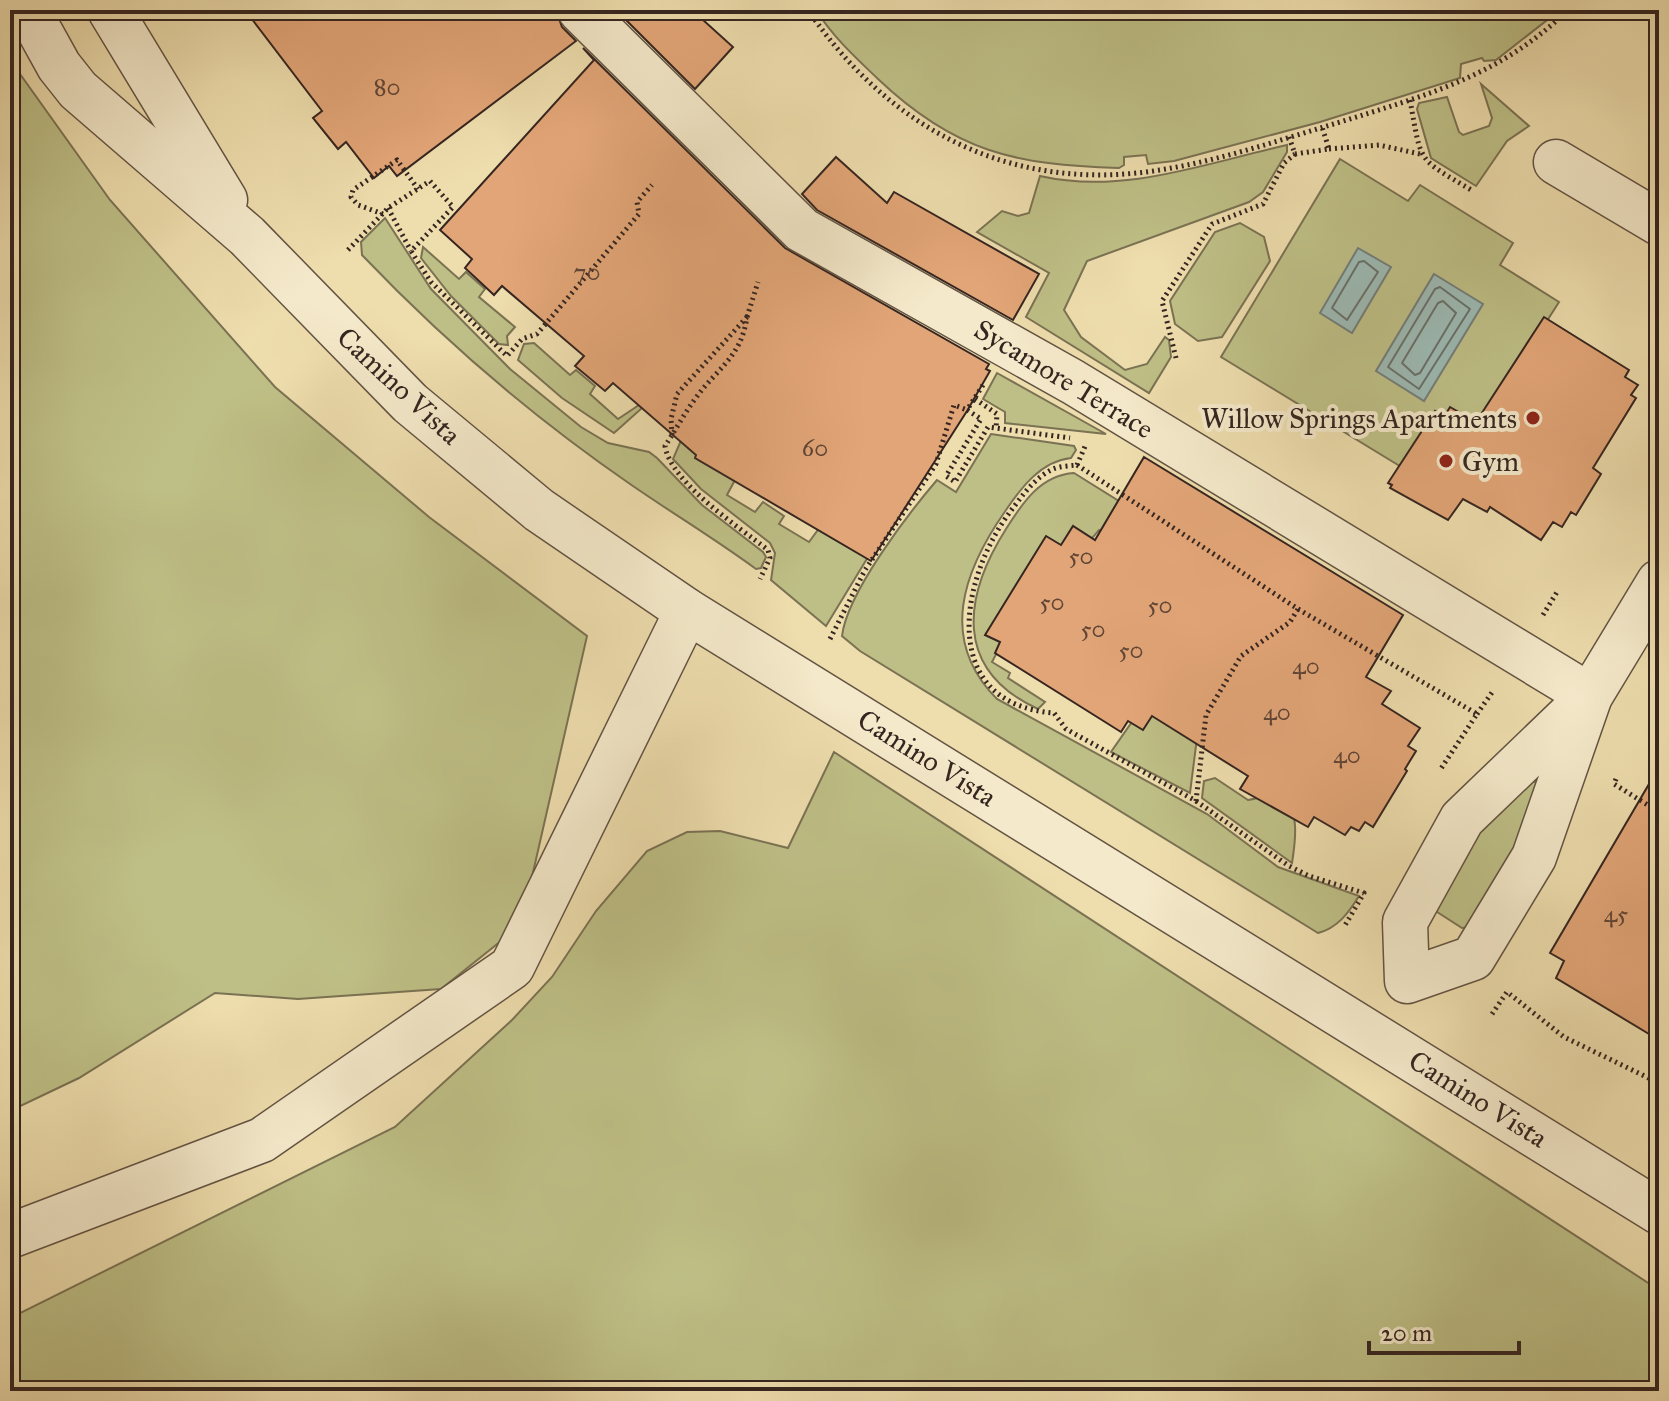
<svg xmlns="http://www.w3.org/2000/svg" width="1669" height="1401" font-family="'IM FELL Great Primer',serif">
<rect width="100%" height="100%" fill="#eeddad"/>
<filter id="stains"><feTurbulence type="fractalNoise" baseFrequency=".0025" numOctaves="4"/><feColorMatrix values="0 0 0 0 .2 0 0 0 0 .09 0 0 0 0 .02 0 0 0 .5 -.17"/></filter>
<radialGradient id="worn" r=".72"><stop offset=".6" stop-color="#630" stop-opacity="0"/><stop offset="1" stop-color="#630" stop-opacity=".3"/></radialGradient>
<g fill="#bebf86" stroke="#7a7253" stroke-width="2">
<path d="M816,10H1560L1496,60L1484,61L1482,58L1461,64L1460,78L1320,122L1174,161L1148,164L1146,155L1124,157V165L1119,168C1015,165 955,152 878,79C855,57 833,37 816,10Z"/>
<polygon points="10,60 110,200 275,387 429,517 587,636 521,925 441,989 298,999 215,993 79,1078 10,1111"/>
<polygon points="1481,84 1529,126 1507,141 1476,186 1431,158 1417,109 1419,103 1447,97 1459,132 1463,135 1489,126 1492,118"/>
<path d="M1287,145V152L1263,192L1249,202L1087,261L1064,310L1081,337L1125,370L1147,364L1165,337L1169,340L1171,357L1149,393L1026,317L1049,273L977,232L1002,211L1018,216L1029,213L1040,176C1124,195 1206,163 1287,145Z"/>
<polygon points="1340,159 1408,201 1420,185 1513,243 1500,265 1559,302 1439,490 1221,357"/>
<path d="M385,218L431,289L510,369L581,427L608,443L649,452L657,458L702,505L763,552L766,557L761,568L756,569C715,539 672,513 630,484C533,417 443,340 362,255L361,242Z"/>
<polygon points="1240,223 1264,237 1270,261 1222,337 1198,341 1175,324 1170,301 1215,232"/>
<polygon points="423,247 459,279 466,272 485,289 479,297 515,327 507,336 508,345 499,344 451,296 421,258"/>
<polygon points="534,343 570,375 576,370 595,386 590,394 618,419 639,405 642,408 614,433 562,398 518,360 524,344"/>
<polygon points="997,373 1106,434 1005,423 1005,412 983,399"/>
<polygon points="698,401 735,480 727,495 755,512 763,502 784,516 779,524 809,542 820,527 868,557 826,626 771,580 775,553 770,543 701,489 673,459"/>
<path d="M991,434L1074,446L1076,450L1071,458C1041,461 1021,488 1006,510C963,571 938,640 997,699L1207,814L1278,867L1359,896C1349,912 1338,928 1318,933L860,651L842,636C847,593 908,514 937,480L956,492Z"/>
<path d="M1074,473L1159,526L1143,557L1099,530L1003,641L992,662L1010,673L1008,678L1045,702L1038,709C953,670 963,597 1006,529C1023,502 1041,475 1074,473Z"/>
<polygon points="1194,633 1199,722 1190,793 1111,752"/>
<polygon points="834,752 1659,1290 1659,1391 10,1391 10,1318 395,1127 512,1020 552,977 596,911 647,851 687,832 720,831 788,848"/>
<path d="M1215,778L1248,800C1255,799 1266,795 1273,796C1303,801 1295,843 1292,863L1202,798L1204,781Z"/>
<polygon points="1532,780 1539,785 1513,858 1471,927 1462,928 1434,910 1477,833"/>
</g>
<g fill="#9cbab4" stroke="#737e79" stroke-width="2">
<polygon points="1358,248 1391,267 1352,333 1320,313"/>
<polygon points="1434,274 1483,304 1424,401 1376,371"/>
</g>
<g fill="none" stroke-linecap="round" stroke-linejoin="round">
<g stroke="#68706a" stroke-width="2">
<polygon points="1364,261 1378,272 1347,320 1332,308 1359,262"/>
<polygon points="1440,287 1470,309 1419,389 1388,367 1435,289"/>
<polygon points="1443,301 1456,313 1420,373 1415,375 1402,363 1438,303"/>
</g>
</g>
<g fill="#e2a577" stroke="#352520" stroke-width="2">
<polygon points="245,10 556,10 562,27 576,41 397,176 389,166 374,178 346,142 338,149 313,118 322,111"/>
<polygon points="616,10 692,10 733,47 695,89"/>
<polygon points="583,48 785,248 989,364 986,369 990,371 967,411 871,561 695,458 696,455 613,383 605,391 575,366 584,356 502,286 494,295 465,268 472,259 440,230 594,60"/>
<polygon points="836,157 887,203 894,192 1039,274 1013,320 817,210 802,194"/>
<polygon points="1544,317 1629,370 1625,377 1638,385 1631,395 1636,398 1593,468 1601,474 1576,515 1571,512 1562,527 1553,522 1541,540 1490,507 1487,512 1463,499 1448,520 1390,488 1392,485 1388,483 1435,411 1444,417 1450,407 1476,422"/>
<polygon points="1144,457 1403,615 1366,677 1391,691 1382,704 1420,728 1408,746 1416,751 1405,769 1407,771 1373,827 1365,822 1359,831 1351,827 1345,835 1314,817 1308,827 1240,789 1248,776 1152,716 1143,730 1128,721 1121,732 995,653 1000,642 985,635 1046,536 1061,545 1073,526 1095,540"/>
<polygon points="1659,767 1659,1040 1556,978 1564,961 1550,953"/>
</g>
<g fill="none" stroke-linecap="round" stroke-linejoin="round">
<g stroke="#635343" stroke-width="47">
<g id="minor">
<polyline points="28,10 59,66 78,90 247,236 410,403 539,510 687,611 1659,1212"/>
<polyline points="110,10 225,200"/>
<polyline points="580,10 802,230 1073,382 1590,696"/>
<polyline points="1556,162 1659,223"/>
<polyline points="1590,696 1462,819 1405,922 1407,981 1473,958 1534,857 1590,696 1659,582"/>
<polyline points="10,1236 262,1140 512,967 687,611"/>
</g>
</g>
<g stroke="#352520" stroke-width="5" stroke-dasharray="2 4" stroke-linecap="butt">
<path d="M808,10C885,123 998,187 1137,173C1204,166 1273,142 1337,123C1426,95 1499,77 1568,10"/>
<path d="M1410,100C1422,165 1416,157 1473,191"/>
<polyline points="1289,137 1295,154 1329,149 1322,127"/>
<polyline points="1329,149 1379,145 1420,154"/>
<polyline points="388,208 411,251"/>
<polyline points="383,214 358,205 351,197 353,190 397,160 418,189"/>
<polyline points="348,250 388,208 430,181 453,207 411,251 431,282 507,356 522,339 537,334 639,214 637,202 652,185"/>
<polyline points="747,317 758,282"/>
<polyline points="1176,358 1162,301 1212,224 1263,204 1284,163 1295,154"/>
<polyline points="983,385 967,410 981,419 946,476 955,482 988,427 1070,438"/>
<polyline points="975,399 997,414 996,428"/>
<path d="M672,435L671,419L677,394L747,317C741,358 717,368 695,399C684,414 675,431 665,446C671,483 739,527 768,550L770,558L760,579"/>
<path d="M1077,465L1298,609L1290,622L1241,656L1206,715L1196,801L1066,729L1054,713C938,704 959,580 1010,512C1022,496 1034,478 1053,469C1060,466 1069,466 1077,465Z"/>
<polyline points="1077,465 1086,444"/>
<polyline points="1298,609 1477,714 1440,770"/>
<polyline points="1543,615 1557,592"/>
<polyline points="830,639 865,570 936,464 954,405 967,410"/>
<polyline points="1477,714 1493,691"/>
<polyline points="1616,779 1614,784 1659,812"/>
<polyline points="1196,801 1289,866 1309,876 1364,893 1344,927"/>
<polyline points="1492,1014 1507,992 1564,1037 1659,1083"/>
</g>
<use href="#minor" stroke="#f4e9ca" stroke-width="44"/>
</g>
<g fill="#8f2418" stroke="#f4e9ca" stroke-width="3">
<circle cx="1533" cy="418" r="8"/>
<circle cx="1446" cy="461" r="8"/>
</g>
<g text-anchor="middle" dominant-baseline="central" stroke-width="8" stroke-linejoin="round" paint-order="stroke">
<g font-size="24" fill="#604536">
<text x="387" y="87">80</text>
<text x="587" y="272">70</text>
<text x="815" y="448">60</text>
<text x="1081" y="556">50</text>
<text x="1052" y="602">50</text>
<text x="1160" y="605">50</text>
<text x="1093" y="629">50</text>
<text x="1131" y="650">50</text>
<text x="1306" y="666">40</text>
<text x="1277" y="712">40</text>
<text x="1347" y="755">40</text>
<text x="1616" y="914">45</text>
</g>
<g font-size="28" fill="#352520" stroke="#f4e9ca">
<text transform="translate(1064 379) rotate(31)">Sycamore Terrace</text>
<text transform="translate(399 386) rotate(43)">Camino Vista</text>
<text transform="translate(927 758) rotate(32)">Camino Vista</text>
<text transform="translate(1478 1099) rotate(32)">Camino Vista</text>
</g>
<g font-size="28" fill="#352520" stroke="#f4e9ca" text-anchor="end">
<text x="1517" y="418">Willow Springs Apartments</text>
<text x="1462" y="461" text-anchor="start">Gym</text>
</g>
</g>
<rect width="1669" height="1401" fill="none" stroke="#eeddad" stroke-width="40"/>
<rect x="12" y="12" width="1645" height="1377" fill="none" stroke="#352520" stroke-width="4"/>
<rect x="20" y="20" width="1629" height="1361" fill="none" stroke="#352520" stroke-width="2"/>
<path d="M1369 1341v12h150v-12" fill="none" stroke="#352520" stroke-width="4"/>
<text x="1381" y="1341" font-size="24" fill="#352520" stroke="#f4e9ca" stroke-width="6" paint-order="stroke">20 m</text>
<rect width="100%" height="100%" filter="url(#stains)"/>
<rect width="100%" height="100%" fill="url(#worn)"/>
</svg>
